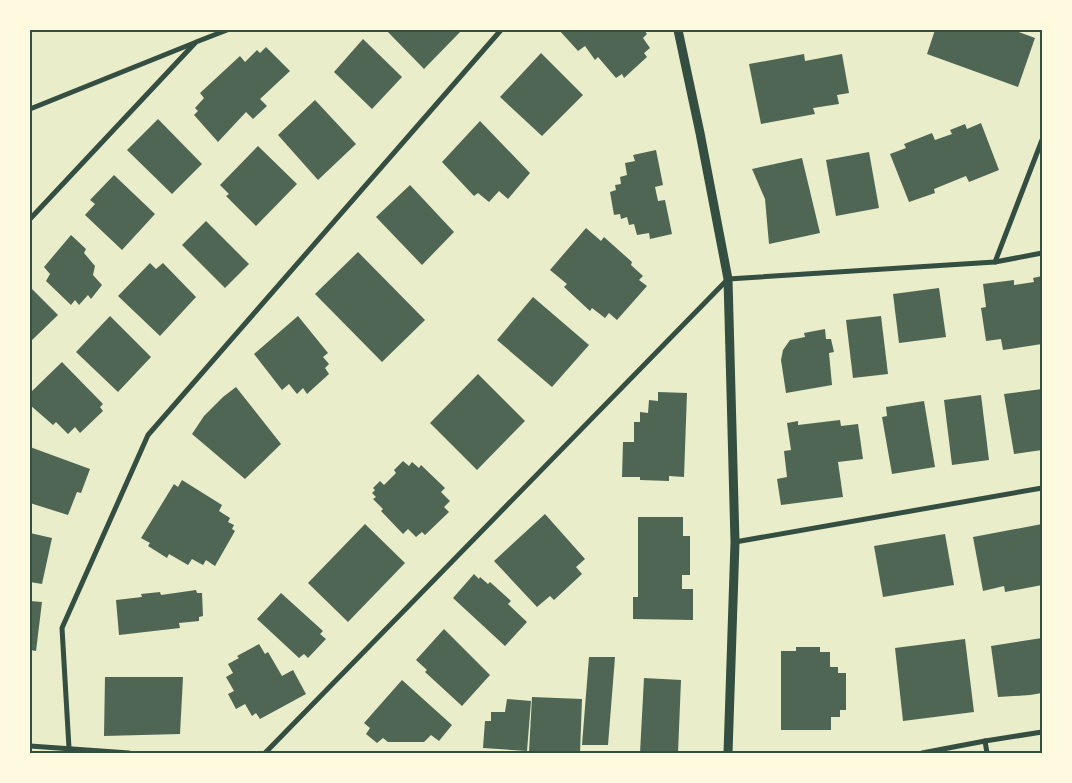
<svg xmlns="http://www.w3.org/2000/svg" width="1072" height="783" font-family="'PT Sans',sans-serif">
<rect width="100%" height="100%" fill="#e9edc9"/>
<g fill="#4f6655">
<polygon points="386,30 462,30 424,69"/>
<polygon points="559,30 644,30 647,34 643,38 650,48 644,53 647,57 624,78 622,74 616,78 598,57 595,60 585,46 578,51"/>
<polygon points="935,30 1013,30 1035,38 1018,87 927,54"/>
<polygon points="363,39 402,77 372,109 334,72"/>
<polygon points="266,47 290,71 260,99 267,106 253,119 246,112 218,142 194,115 198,111 195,108 204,98 200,93 240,56 245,62 257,50 260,53"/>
<polygon points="541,53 583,95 542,136 500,97"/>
<polygon points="804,54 805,61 842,54 849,93 837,95 839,104 813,108 815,114 761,124 749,64"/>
<polygon points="315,100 356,144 318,180 278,135"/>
<polygon points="158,119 202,164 172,194 127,150"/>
<polygon points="480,121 530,173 508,199 499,191 489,202 478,193 474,196 442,162"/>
<polygon points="981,123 999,170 969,182 966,176 934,189 935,193 909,202 890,154 906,148 904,144 932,133 935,140 952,134 950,130 965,124 967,129"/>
<polygon points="258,146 297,184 256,226 226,196 229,194 220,185"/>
<polygon points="656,150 663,185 655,187 658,201 665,200 672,234 650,239 649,233 637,235 634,224 629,225 627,217 621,219 620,214 614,215 610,192 616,190 615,185 621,184 620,177 627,175 625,163 635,161 633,155"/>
<polygon points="869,152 879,208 836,216 826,160"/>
<polygon points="802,158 820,233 769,244 765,199 752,169"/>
<polygon points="114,175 155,214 122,250 85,215 95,204 90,200"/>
<polygon points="410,185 454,232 422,265 376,217"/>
<polygon points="206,221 249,264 225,288 182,245"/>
<polygon points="586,228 601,241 604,237 632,262 631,265 643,276 639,280 647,286 617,320 609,313 605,318 592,308 590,311 564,287 567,284 550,270"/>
<polygon points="71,235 86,249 84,253 95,266 93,275 102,285 91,299 88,295 79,305 75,300 71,305 46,281 50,274 44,267"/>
<polygon points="358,252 425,320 382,362 315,294"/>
<polygon points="150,263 156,269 163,263 196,297 160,336 118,296"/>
<polygon points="1042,276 1042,344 1003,350 1001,339 986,341 981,308 986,307 983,284 1014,280 1014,285 1034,282 1033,278"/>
<polygon points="30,287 58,315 30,342"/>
<polygon points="939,288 946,337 899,343 893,294"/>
<polygon points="533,297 589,345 552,387 497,340"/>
<polygon points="110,316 151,357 118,392 76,352"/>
<polygon points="298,316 328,353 323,357 329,364 325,368 329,374 307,394 303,388 297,394 289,384 282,390 254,354"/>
<polygon points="881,316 888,374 853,378 846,320"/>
<polygon points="825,329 826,339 831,339 834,352 829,353 832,385 786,393 781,360 783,350 790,340 805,337 804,333"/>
<polygon points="62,362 103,404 100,407 103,411 80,433 75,427 68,434 56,422 53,425 30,405 30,393"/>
<polygon points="478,374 525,421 477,470 430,423"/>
<polygon points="236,387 281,444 245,479 192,434 204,416 223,397"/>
<polygon points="1042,389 1042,450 1014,454 1004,394"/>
<polygon points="658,392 687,393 684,477 669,476 669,481 640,480 640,477 622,477 623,442 634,442 634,422 640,422 640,412 648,413 649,400 658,401"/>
<polygon points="981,395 989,460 952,465 944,400"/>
<polygon points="924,401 935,467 892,474 882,417 887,416 886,407"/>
<polygon points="840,420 841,426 858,424 863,459 838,462 843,497 781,505 777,479 787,477 784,451 791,450 787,423 798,421 798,425"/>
<polygon points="30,447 90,469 81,493 77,492 68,515 30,503"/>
<polygon points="403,461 409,466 412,462 419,468 421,465 445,488 441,492 450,501 444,507 449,512 425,535 422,532 416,537 408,529 403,534 381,511 383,509 373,499 376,497 372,493 375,490 373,488 380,481 384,485 396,473 394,470"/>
<polygon points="182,480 222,505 219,511 230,518 228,522 234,525 232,529 235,531 215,566 206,560 203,565 192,559 188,565 169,554 167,558 148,546 150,543 141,538 174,484 178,487"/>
<polygon points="545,514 585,559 576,567 582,574 554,600 550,596 537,607 494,561"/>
<polygon points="638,517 683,517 683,536 690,536 690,575 682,575 682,589 693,589 693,620 633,619 633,597 638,597"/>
<polygon points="365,524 405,563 348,622 308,583"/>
<polygon points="1042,524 1042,585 1005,592 1004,586 983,591 973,537"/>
<polygon points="30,533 52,538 42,584 30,582"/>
<polygon points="945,534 954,585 883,597 874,546"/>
<polygon points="474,574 479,579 480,577 488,584 490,582 511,601 508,604 527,622 505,646 453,598"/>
<polygon points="196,590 197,593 202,593 203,616 199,617 199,621 179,623 180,628 119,635 116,600 142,597 141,594 160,592 161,595"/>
<polygon points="281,593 323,631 320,634 326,639 308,658 304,654 299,658 257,619"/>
<polygon points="30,601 42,602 36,651 30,650"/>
<polygon points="444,629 490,675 462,706 425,672 427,670 416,660"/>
<polygon points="1042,638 1042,693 1030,695 998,697 991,646"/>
<polygon points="965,639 974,712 903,721 895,648"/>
<polygon points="259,644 265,654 268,652 282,676 293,670 306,694 260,719 256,713 252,716 245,704 236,709 228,694 234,691 226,677 233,673 228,664 239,658 237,656"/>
<polygon points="796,647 820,647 820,652 830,652 830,667 838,667 838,673 846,673 846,710 840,710 840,717 831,717 831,730 781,730 781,651 796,651"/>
<polygon points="589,657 615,657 608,745 582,745"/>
<polygon points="105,677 183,677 180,734 104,736"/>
<polygon points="644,678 681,680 678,753 640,753"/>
<polygon points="402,680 452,725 439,741 431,735 424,742 388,742 383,738 377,743 366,734 370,728 364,723"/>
<polygon points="532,697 582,699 580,753 529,752"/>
<polygon points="507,699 531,701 527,751 483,748 485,721 491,721 491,712 505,712"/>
</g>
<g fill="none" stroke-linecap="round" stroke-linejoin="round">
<g stroke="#344e41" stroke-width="5">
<polyline points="30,109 194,43"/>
<polyline points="30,219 196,42 227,30"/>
<polyline points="995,262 1042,140"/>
<polyline points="735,542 1042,488"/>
<polyline points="985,741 987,753"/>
<polyline points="30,746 129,753"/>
<polyline points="69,748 62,628 148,435 501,30"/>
<polyline points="265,753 728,279 995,262 1042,253"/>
<polyline points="922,753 985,741 1042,732"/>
</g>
<polyline stroke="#344e41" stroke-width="9" points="678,30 700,133 728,279 735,542 728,753"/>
</g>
<rect width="1072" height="783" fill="none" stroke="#fefae0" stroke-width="62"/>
<rect x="31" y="31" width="1010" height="721" fill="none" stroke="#344e41" stroke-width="2"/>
</svg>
